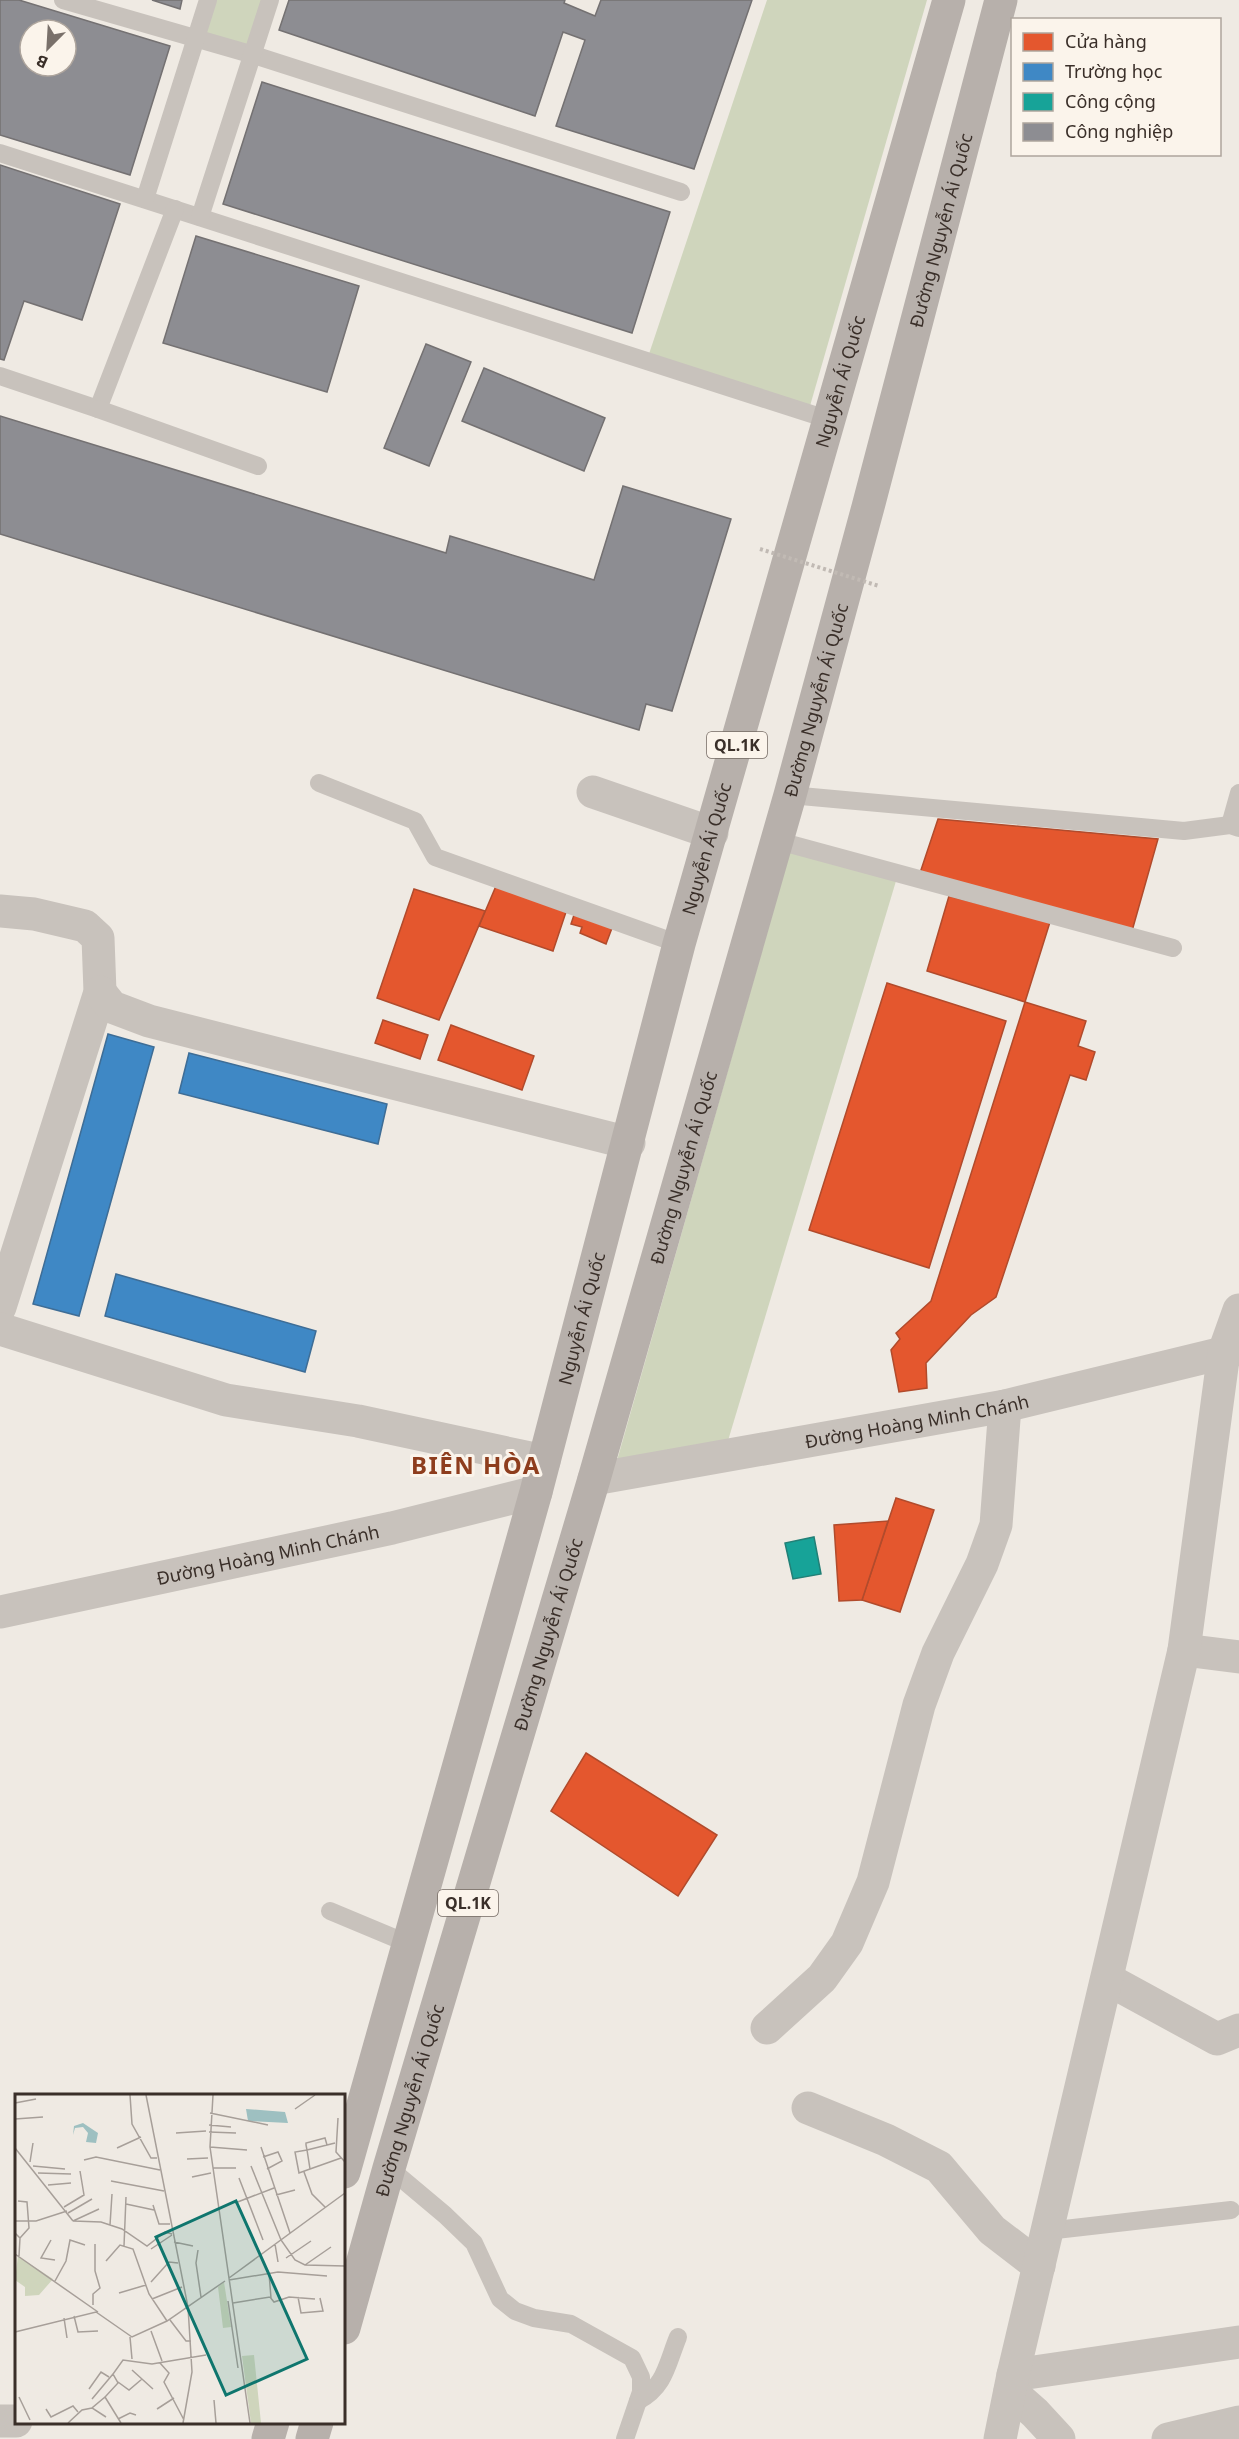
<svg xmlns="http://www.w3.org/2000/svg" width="1239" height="2439" font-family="'Noto Sans',sans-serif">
<rect width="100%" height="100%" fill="#efeae3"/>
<g fill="#cfd5bc">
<polygon points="215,0 264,0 250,47 205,34"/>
<polygon points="767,0 927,0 810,406 649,354"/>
<polygon points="790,852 896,881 727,1444 616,1464"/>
</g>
<g fill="#e4572e" stroke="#b14b2c" stroke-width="1.5">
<polygon points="938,819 1158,839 1132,931 920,873"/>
<polygon points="496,886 566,912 553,951 479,926"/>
<polygon points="414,889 485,911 439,1020 377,998"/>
<polygon points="949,896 1050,922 1025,1002 927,971"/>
<polygon points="574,915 612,928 606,944 580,933 582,927 571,924"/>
<polygon points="887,983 1006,1021 929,1268 809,1230"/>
<polygon points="1025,1002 1086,1021 1078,1046 1095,1052 1086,1080 1070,1075 996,1297 971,1315 926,1363 927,1388 899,1392 891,1350 900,1339 896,1333 931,1301"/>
<polygon points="383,1020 428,1035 420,1059 375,1043"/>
<polygon points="451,1025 534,1056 522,1090 438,1060"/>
<polygon points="896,1498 934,1510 900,1612 862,1600"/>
<polygon points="888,1521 862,1600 839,1601 834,1525"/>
<polygon points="586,1753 717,1835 678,1896 551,1811"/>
</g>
<g fill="#3f88c5" stroke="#3e6d96" stroke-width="1.5">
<polygon points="108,1034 154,1047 79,1316 33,1304"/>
<polygon points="189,1053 387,1104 378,1144 179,1093"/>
<polygon points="116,1274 316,1331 305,1372 105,1316"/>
</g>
<polygon fill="#17a398" stroke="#228077" stroke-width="1.5" points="814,1537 821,1574 793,1579 785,1543"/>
<g fill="#8d8d92" stroke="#747172" stroke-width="1.5" fill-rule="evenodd">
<path d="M0,0H19L170,46L130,175L0,135ZM30,30H66V66H30Z"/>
<polygon points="152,0 182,0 180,9"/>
<polygon points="289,0 565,0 564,3 595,16 601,0 752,0 694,169 556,126 585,40 563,32 535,116 279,30"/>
<polygon points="262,82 670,212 632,333 223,204"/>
<polygon points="0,165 120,204 82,320 24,301 4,360 0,359"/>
<polygon points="196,236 359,286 327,392 163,343"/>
<polygon points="426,344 471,362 429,466 384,448"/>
<polygon points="484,368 605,418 584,471 462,421"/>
<polygon points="0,416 446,553 450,536 594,580 623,486 731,519 672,711 646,704 639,730 0,534"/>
</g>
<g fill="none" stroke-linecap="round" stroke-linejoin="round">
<g stroke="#c8c2bc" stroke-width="18">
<polyline points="63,0 254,55 681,192"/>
<polyline points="0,153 827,419"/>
<polyline points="145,199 208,0"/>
<polyline points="200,217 270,0"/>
<polyline points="0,376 98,409 175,209"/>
<polyline points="98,409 258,466"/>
<polyline points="319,783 415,821 435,857 679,944"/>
<polyline points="790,795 1184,831 1230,825 1239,828"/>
<polyline points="1230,825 1239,793"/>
<polyline points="775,840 1173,948"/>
<polyline points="330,1911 409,1944"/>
<polyline points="389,2168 445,2215 474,2243 500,2299 515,2311 534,2318 571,2324 632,2358 641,2377 641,2392 625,2439"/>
<polyline points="1047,2231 1231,2210"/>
<path d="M638,2401C665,2387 667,2364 678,2337"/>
</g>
<g stroke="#c8c2bc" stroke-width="33">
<polyline points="593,792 712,833"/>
<polyline points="0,911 34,914 85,926 98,938 100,992 0,1307"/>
<polyline points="100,992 112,1007 149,1021 629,1143"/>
<polyline points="0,1329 226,1400 358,1421 544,1461"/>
<path id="s1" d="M594,1479L1005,1406L1239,1349"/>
<path id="s2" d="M0,1612L392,1528L536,1492"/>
<polyline points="1184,1650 1239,1657"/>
<polyline points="1107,1979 1217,2039 1239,2030"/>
<polyline points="767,2028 822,1978 847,1943 873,1882 919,1705 938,1653 982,1564 996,1525 1005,1406"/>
<polyline points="808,2108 886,2140 939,2167 992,2230 1039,2266"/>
<polyline points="1013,2375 1239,2342"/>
<polyline points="1010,2391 1035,2413 1059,2439"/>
<polyline points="0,2421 16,2421"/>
<polyline points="1000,2439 1013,2375 1184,1650 1224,1352 1239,1310"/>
<polyline points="1168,2439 1239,2422"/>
</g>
<g stroke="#b7b0ab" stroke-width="33">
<path id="s3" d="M344,2172L536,1492L679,944L949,0"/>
<path id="s4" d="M344,2328L389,2168L594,1479L790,795L868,507L1001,0"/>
<polyline points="268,2439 273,2422"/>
<polyline points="312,2439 317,2422"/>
</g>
<polyline stroke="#c1bab4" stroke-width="4" stroke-dasharray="3 3" stroke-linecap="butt" points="760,549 879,586"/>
</g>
<g text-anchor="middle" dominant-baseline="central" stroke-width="6" stroke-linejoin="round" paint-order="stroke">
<g fill="#fbf4eb" stroke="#746a63" stroke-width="1.5">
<rect x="707" y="732" width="60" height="26" rx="4.5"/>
<rect x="438" y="1890" width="60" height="26" rx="4.5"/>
</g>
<g font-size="16" font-weight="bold" fill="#3a2f29">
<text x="737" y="745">QL.1K</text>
<text x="468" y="1903">QL.1K</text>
</g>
<g font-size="18" fill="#3a2f29" stroke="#fbf4eb">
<text stroke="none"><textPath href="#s4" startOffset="2181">Đường Nguyễn Ái Quốc</textPath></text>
<text stroke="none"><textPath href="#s3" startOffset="1858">Nguyễn Ái Quốc</textPath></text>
<text stroke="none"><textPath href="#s4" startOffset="1695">Đường Nguyễn Ái Quốc</textPath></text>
<text stroke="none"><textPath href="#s3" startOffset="1372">Nguyễn Ái Quốc</textPath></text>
<text stroke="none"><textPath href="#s4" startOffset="1209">Đường Nguyễn Ái Quốc</textPath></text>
<text stroke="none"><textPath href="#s3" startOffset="886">Nguyễn Ái Quốc</textPath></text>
<text stroke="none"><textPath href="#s1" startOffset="328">Đường Hoàng Minh Chánh</textPath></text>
<text stroke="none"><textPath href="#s2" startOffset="274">Đường Hoàng Minh Chánh</textPath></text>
<text stroke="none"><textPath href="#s4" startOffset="723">Đường Nguyễn Ái Quốc</textPath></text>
<text stroke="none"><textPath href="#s4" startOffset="237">Đường Nguyễn Ái Quốc</textPath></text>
</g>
<g font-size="24" font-weight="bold" letter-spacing="1.5" fill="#8e3d1d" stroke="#fbf4eb">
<text x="476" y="1464">BIÊN HÒA</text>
</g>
</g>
<g transform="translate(15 2094)">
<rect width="330" height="330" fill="#efeae3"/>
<path d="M3,162L38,185L24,201L10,202V193L0,186ZM209,188L216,233L208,234L203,193ZM239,261L246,329H236L227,262Z" fill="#cfd5bc"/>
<path d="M231,15L270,18L273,29L233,27ZM68,29L83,39L81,49L71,48L73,39L68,33L60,34L58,41L59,32Z" fill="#9ec0c1"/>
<path fill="none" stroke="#a79f99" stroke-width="1.5" d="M115,1L117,30L136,64H142M131,1L173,213L177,278L168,329M198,1L195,53L235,329M0,9L21,5M280,15L300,1M195,19L253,31M323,24L321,58L330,68M0,25L28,23M194,31L216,33M194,38L221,39M161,39L191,37M312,51L310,44L291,49V51L292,56L295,75L284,79L280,58L292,56L320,49M195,53L232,56M246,53L275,139M0,54L58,127M102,54L126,43M248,63L263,58L267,67L252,75M172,65L193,64M69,66L81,63L145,76M15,68L18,49M18,72L50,75M236,72L266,146L280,166L290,171L330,172M198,74H221M295,75L326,64M289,78L297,100L310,113M23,79L56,80M177,83L196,79M224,84L248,146M96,87L149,97M33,91L56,89M261,101L280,96M3,107L12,108L14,134L5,144M220,109L259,94M111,110L139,116M138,111L144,130H155M49,113L69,101L65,77M53,119L77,105M0,127H21L52,117M58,127L86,128L107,135L132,152L150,138L157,140M58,127L84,115M95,131L97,100M0,139L5,144L4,162M36,146L26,164L40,166M159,148L178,152M260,150L263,168M109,152L111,103M136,155L157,141M183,156L181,169L186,203M0,160L83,218M271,164L296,147M91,167L105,151L118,155L134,200L152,227M290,171L316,153M254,179L256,204M214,184L330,99M214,186L263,178L312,182M40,187L51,167L55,146L70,151M136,188L154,168L163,169M104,199L131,191M283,203L286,219L308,217L305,204M137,205L167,193M213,207L223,274M218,209L255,203L259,208L274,203L300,205M78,211V200L85,194L80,177V150M59,222L63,238L83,237M49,224L52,244M155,226L171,247H176M136,237L147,267M0,238L81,218L117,243L152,227L210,187M115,243L117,265M145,269L154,279L149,288L169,326M117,276L138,295M103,288L114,296L127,285M74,295L86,278L94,283M4,303L15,326M90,303L77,314L91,323M77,305L98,280M199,306L201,329M31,315L36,323L58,312L63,318M142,315L159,304M103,325L115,319L121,321M53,329L67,316L77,314M106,329L90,303L103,289L98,280L108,266L137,270L191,261"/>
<path fill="#0f766e" fill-opacity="0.15" stroke="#0f766e" stroke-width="3" d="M221,107L292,265L211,301L141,143Z"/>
<rect width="330" height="330" fill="none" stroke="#3a2f29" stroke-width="3"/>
</g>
<rect x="1011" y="18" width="210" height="138" fill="#fbf4eb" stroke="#aea59d" stroke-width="1.5"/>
<rect x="1023" y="33" width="30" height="18" fill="#e4572e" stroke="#aea59d" stroke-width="1.5"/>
<text x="1065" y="48" font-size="18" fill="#3a2f29">Cửa hàng</text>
<rect x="1023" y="63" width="30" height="18" fill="#3f88c5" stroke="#aea59d" stroke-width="1.5"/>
<text x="1065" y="78" font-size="18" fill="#3a2f29">Trường học</text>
<rect x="1023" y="93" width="30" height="18" fill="#17a398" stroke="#aea59d" stroke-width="1.5"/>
<text x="1065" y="108" font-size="18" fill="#3a2f29">Công cộng</text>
<rect x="1023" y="123" width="30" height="18" fill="#8d8d92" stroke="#aea59d" stroke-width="1.5"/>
<text x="1065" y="138" font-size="18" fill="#3a2f29">Công nghiệp</text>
<g transform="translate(48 48) rotate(204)"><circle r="28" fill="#fbf4eb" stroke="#aea59d" stroke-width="1.5"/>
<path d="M0-4.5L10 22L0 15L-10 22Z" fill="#79706a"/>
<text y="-9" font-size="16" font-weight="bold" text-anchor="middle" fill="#3a2f29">B</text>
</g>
</svg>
